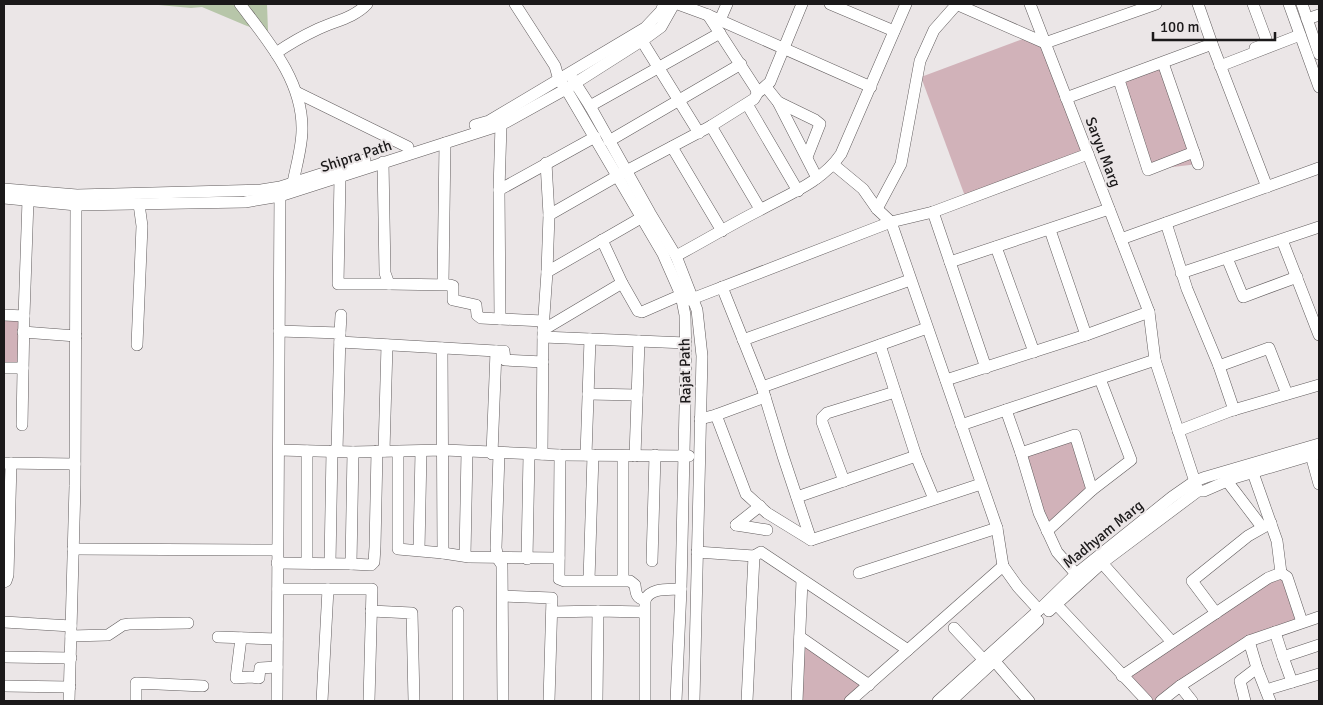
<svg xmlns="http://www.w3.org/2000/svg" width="1323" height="705" font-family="Signika,sans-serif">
<rect width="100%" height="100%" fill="#ebe6e7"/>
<g fill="#d1b2b9">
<polygon points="1031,36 1045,43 1088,154 966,199 921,77"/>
<polygon points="1163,63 1198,164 1148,170 1119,80"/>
<polygon points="4,315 24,316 23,368 4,368"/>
<polygon points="1075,435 1091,483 1047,531 1021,453"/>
<polygon points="1281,573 1305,621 1249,641 1161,701 1147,701 1122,676"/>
<polygon points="800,637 869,685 850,701 797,701"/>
</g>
<polygon fill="#b7c6a9" points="148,4 267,4 268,31 247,26 202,7 191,8"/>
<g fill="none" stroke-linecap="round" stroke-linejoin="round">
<g stroke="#615c5d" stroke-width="12">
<g id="minor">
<path d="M240,4C268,41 303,81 302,130C302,147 296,166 293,183"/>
<polyline points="515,4 555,66 559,80 566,89 663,254 681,295 685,315 686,362 681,589 676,701"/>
<polyline points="678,4 708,15 871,87"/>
<polyline points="830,4 894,31"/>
<polyline points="956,4 1045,43 1156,4"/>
<polyline points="1030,4 1149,312 1155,360 1198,491"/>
<polyline points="1198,4 1212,44"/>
<polyline points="1253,4 1266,39 1263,45 1255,48"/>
<polyline points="1289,4 1319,87"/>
<polyline points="1302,4 1319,54"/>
<polyline points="1307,19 1319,15"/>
<polyline points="720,20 727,4"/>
<polyline points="642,41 699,133"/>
<path d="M276,53C289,44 303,36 318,29C335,21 354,18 367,4"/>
<polyline points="1163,63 1198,164"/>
<polyline points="1220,66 1300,35"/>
<polyline points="572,78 590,106 650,213 676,256 697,310 702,356 694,701"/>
<polyline points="1119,80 1148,170 1194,152"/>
<polyline points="766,87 778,102 817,178"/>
<polyline points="760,91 770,82 772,77 802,4"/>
<polyline points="298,93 408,147"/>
<polyline points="1066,98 1212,44 1267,187"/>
<polyline points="778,102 815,120 820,124 807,157"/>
<polyline points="747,104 798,191"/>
<polyline points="590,106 720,33"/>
<polyline points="475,125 489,121 645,28 661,11 664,4"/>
<polyline points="711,126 760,209"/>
<polyline points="609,141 741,64"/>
<polyline points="672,147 722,231"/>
<polyline points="383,162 385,273 389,284 450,285 453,286 453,300 476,305 477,315 481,318 543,321"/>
<polyline points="834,165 863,189 877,209 891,222 997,528 1003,566 1018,587 1039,610"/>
<polyline points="340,177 338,284 389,284"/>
<polyline points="4,189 77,195 261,190 280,187 365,160"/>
<polyline points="499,190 595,137"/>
<polyline points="4,198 76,205 245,202 280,196 501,125 566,89 646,38 661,27 674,4"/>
<polyline points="877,209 901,164 920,61 934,30 957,4"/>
<polyline points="933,212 986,368"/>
<polyline points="549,215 626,171 711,126 754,99 757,94 756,89 708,15"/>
<polyline points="1166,223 1187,289 1219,366 1269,348 1287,394"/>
<polyline points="1050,230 1086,335"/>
<polyline points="1121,239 1319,168"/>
<polyline points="602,240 622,283 638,311 642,312 681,295"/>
<polyline points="1282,240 1319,335"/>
<polyline points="996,247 1034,352"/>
<path d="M676,256C704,241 732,224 760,210C789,194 822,182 841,154L906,4"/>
<polyline points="1227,258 1243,297 1297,277"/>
<polyline points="950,262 1109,209"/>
<polyline points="547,272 646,215"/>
<polyline points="1181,273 1319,227"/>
<polyline points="443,283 445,143"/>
<polyline points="722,287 762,387 783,456 811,540"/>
<polyline points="689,300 891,222 933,212 1088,154"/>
<polyline points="4,315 24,316"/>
<polyline points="500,319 499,190 501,125"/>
<polyline points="543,330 622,283"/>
<polyline points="279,331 340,333 337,451"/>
<polyline points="23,332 76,336"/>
<polyline points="340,333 341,315"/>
<polyline points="543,337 686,343"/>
<polyline points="743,340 910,280"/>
<polyline points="340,342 496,351 492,454"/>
<polyline points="137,345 142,226 139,204"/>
<polyline points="880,345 916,456 934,499"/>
<polyline points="442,348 443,553"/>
<polyline points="496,351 504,351 505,360 543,362"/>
<polyline points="1219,366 1234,410"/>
<polyline points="4,368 23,368"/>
<polyline points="946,380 1086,335 1149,312"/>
<polyline points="762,387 927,328"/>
<polyline points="588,394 637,395"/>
<polyline points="1006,410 1021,453 1039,513 1057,552 1076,574"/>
<polyline points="716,415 746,494 767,513 811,540 981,484"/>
<polyline points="700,419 716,415 765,397"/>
<polyline points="22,425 24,316 28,200"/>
<polyline points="961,425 1155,360"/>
<polyline points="1178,431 1230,411 1319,385"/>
<polyline points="279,450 353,452 444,450 560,455 689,456"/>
<polyline points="307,451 307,562"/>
<polyline points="384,451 387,345"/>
<polyline points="353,452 351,564 371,565 374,562 375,547 377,451"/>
<polyline points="398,452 398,549 443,553 469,557 559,558"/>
<polyline points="499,453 496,548 498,559 502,565 503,701"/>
<polyline points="1021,453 1075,435 1092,490 1131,460 1100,379"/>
<polyline points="542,454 543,330 547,272 549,215 546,163"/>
<path d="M560,455L559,579L564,581H630L635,585C636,593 636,598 645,600"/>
<polyline points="586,455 590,339"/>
<polyline points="1311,455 1319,484"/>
<polyline points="635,456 639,341"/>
<polyline points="4,463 75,464"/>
<polyline points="1253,473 1277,541 1281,573"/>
<polyline points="844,481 822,422 822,418 827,413 895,392"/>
<polyline points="1227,481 1262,527"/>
<polyline points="797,497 916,456"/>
<polyline points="736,525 767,530"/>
<polyline points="736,525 760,506"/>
<polyline points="1047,531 1092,490"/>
<polyline points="73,549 277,550"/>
<polyline points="419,550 421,451"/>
<polyline points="697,552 754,556 761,552 908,650"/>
<polyline points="465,556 467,452"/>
<polyline points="527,559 529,455"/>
<polyline points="652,561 655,455"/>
<polyline points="277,563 351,564"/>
<polyline points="330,563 332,451"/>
<polyline points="1102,563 1172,642"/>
<polyline points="859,573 997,528"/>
<polyline points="1281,573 1287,577 1302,622"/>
<polyline points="589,580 593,455"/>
<polyline points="623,580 623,457"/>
<polyline points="4,582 6,581 8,575 11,463"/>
<polyline points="278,589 372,589 369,701"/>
<polyline points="503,596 552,598 549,701"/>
<polyline points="1056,604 1147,701"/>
<polyline points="371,611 412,613 414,701"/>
<polyline points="1049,611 1102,563 1198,491 1204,491 1234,478 1319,453"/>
<polyline points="458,612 458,701"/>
<polyline points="552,612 598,611 644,612"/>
<polyline points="1216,613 1192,581 1248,536 1271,523"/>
<polyline points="4,622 71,626"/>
<polyline points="954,628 983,659"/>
<polyline points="1275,632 1283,657"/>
<polyline points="71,636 108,635 123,625 129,624 188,623"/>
<polyline points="218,637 277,639"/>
<polyline points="800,637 869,685"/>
<polyline points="241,638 236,678 251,677 259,678 260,668 277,667"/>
<polyline points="1249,641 1257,668 1270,701"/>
<polyline points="4,657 71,658"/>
<polyline points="991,657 1029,701"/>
<polyline points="1122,676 1268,578 1281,573"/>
<polyline points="1292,682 1283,657 1319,645"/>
<polyline points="4,686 70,687"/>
<polyline points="1180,686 1192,701"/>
<polyline points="1266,690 1319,674"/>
<polyline points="69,701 75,486 76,205"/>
<polyline points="136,701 136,683 203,686"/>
<polyline points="277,701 280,191"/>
<polyline points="322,701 328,589"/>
<polyline points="597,701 598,611"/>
<path d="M645,701V600C651,587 669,590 681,589"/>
<polyline points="747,701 754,556"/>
<polyline points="797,701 802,580"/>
<polyline points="850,701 1003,566"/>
<polyline points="938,701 1039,610 1076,574 1172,497 1195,481 1206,477 1319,444"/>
<polyline points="951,701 1038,621"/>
<polyline points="1161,701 1180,686 1249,641 1319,617"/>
<polyline points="1245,701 1240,681 1257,668"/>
</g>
</g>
<use href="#minor" stroke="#fff" stroke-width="11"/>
</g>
<g text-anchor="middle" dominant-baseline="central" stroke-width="4" stroke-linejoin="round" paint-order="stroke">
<g font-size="15" fill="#1b191a" stroke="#ebe6e7">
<text transform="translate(1103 152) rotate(69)">Saryu Marg</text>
<text transform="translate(356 156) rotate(-18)">Shipra Path</text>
<text transform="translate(685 371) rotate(-91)">Rajat Path</text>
<text transform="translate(1103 534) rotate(-39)">Madhyam Marg</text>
</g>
</g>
<rect width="1323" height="705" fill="none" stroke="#1b191a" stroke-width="10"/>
<path d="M1153 32v8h122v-8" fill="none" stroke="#1b191a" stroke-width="2.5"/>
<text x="1160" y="32" font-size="15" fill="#1b191a" stroke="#ebe6e7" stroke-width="4" paint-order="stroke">100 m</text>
</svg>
